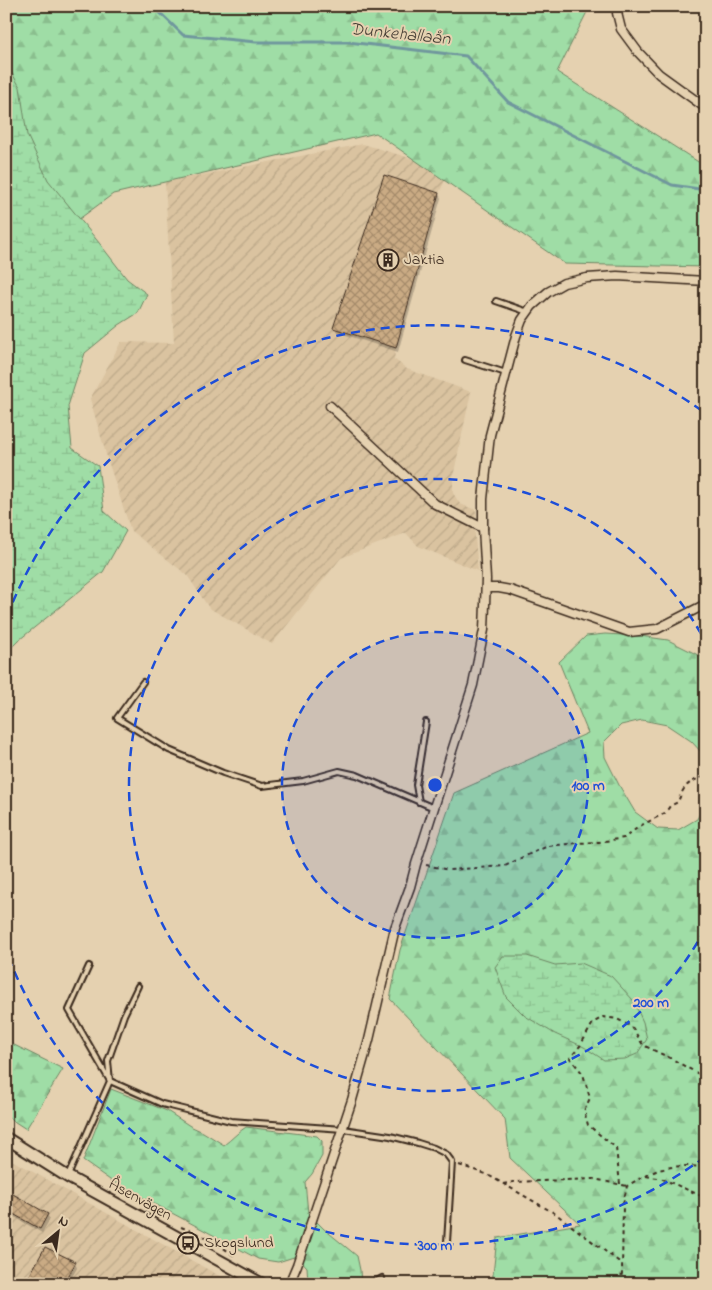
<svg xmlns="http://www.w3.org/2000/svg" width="712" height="1290" font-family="'Indie Flower',sans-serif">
<defs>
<pattern id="industrial-furrows" width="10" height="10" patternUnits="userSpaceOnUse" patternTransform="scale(1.25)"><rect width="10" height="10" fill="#dac3a0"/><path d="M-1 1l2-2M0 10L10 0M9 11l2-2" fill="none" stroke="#bca889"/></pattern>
<pattern id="forest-firs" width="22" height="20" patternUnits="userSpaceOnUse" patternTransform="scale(1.25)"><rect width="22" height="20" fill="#9fdda6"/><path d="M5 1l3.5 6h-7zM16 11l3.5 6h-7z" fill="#8abe8e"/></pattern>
<pattern id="wetland-marsh" width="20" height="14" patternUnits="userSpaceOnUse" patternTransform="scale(1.25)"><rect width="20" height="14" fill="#9fdda6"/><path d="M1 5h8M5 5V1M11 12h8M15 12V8" fill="none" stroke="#8abe8e"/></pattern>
<pattern id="building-cross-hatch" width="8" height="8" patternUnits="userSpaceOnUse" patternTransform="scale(1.25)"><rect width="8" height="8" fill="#caab84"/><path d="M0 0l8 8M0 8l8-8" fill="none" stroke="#a58b6b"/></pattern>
</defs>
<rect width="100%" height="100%" fill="#e5d1b0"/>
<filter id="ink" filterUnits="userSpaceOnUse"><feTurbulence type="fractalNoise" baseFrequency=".02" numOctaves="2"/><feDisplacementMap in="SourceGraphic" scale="10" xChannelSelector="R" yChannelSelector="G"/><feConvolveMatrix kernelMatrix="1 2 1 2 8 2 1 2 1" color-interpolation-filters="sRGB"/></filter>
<g filter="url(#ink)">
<g fill="url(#industrial-furrows)">
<polygon points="363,144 450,170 439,193 396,348 394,359 407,369 471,392 453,477 453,493 460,504 476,510 475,537 478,571 418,546 406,533 341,558 272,644 209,608 187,575 131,531 108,461 90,399 121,342 174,343 165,182"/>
<polygon points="6,1157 8,1158 234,1284 6,1284"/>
</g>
<g fill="url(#forest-firs)" stroke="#6d8462">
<polygon points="6,6 590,6 557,72 700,163 706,168 706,267 565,264 376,133 113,194 6,273"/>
<polygon points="605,634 640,636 668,640 706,659 706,762 703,754 691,741 667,725 642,720 621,725 604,742 605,757 619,785 635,812 658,829 678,830 697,819 706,802 706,1284 570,1283 569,1284 492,1284 497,1238 580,1224 510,1158 505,1119 390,999 400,950 454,793 588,733 559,662 586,636"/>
<polygon points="6,1041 63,1069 26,1129 6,1116"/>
<path d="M111,1089L167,1111L190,1126L203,1132L224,1145C232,1139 238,1132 246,1127L317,1136L322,1141V1156L312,1174L305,1182L308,1213L324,1229L357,1256L360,1270L361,1284H310L308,1283L307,1267L297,1256L278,1262L258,1259L110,1180L83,1161Z"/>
</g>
<g fill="url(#wetland-marsh)" stroke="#6d8462">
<polygon points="6,63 20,87 27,135 48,180 100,244 127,279 147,294 138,313 119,325 85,353 68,406 72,448 98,466 104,511 126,531 103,572 19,640 6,653"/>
<polygon points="503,956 527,956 555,965 581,963 611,976 633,1000 643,1022 647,1039 637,1054 625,1059 604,1060 584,1047 555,1034 525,1016 506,997 495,967"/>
</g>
<g fill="#0003">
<polygon points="439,194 441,198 398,352 337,332 335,328"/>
<polygon points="6,1191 47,1215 50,1219 42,1233 6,1212"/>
<polygon points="75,1263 77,1268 68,1284 26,1284"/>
</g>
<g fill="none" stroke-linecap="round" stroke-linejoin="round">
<g stroke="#6f979d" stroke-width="3">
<polyline points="153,6 183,35 256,42 348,42 466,56 508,102 672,185 706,190"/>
<polyline points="6,7 9,6"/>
</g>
</g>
<g fill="url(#building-cross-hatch)" stroke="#3b2a1e">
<polygon points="384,175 439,193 396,348 333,328"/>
<polygon points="6,1190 48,1214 40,1229 6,1210"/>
<polygon points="45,1247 76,1262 64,1284 25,1284"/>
</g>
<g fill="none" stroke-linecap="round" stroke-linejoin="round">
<g stroke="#3b2a1e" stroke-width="8">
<g id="service">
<polyline points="496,301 528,312"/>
<polyline points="465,360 506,373"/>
<polyline points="143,682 117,718 169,750 223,773 262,786 303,781 339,771 357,775 434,808"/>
<polyline points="419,802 416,785 426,722"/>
<polyline points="138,986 124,1015 108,1061 110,1081 162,1104 231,1121 343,1129 390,1136 418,1143 434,1148 446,1154 452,1162 447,1242"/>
<polyline points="68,1176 110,1081 69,1010 89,966"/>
<polyline points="372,1284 382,1278"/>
</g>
</g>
<g stroke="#3b2a1e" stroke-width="11">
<g id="minor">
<polyline points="621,6 617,13 621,29 638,52 659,74 706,108"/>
<polyline points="330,406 435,504 483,528"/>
<polyline points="486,588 499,588 510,590 629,632 657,629 706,604"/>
<polyline points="289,1284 297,1265 352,1100 369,1040 395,928 410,887 416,864 473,685 484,630 486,579 483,528 483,499 490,435 516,336 522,320 532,306 548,292 564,283 587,278 617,276 706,281"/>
</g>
</g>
<g stroke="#3b2a1e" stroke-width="14">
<polyline id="tertiary" points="6,1138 68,1177 262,1284"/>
</g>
<g stroke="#3b2a1e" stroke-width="2" stroke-dasharray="4 4" stroke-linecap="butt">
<path d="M426,865L449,870L505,866L523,857L548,846L578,843L599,842L624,838L640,826L665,813L670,806L678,802C684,785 688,782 706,776"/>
<polyline points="459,1165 486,1174 556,1214 622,1264"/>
<polyline points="646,1176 663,1179 706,1198"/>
<polyline points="503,1184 513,1182 594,1179 627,1186"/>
<polyline points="620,1184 616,1148 588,1125 584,1111 590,1098 583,1074 570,1058 580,1046 593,1023 603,1017 617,1019 632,1027 643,1045 670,1058 706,1078"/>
<path d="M181,1227C201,1234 219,1244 236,1257"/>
<polyline points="269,1278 281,1284"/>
<path d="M620,1284L622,1273L623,1204L627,1186C639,1179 650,1172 663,1169C676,1165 692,1166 706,1167"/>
</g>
<use href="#service" stroke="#e5d1b0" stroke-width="4"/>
<use href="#minor" stroke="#e5d1b0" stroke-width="8"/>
<use href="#tertiary" stroke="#e5d1b0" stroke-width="10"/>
</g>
</g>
<circle cx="435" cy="785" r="153" fill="#1d4ed8" fill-opacity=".12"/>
<g fill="none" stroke="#1d4ed8" stroke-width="2.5" stroke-dasharray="9 6">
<circle cx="435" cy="785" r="153"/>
<path d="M705 929A306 306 0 1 1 705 641"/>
<path d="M705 1157A460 460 0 0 1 7 954M7 616A460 460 0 0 1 705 413"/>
</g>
<defs>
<g id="building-ring" transform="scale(1.125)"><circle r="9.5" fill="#e5d1b0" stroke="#3b2a1e" stroke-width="1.5"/><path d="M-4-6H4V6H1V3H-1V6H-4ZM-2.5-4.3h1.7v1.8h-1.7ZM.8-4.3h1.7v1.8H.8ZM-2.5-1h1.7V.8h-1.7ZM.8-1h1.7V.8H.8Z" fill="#3b2a1e"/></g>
<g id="bus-ring" transform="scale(1.125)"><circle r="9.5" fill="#e5d1b0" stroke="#3b2a1e" stroke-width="1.5"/><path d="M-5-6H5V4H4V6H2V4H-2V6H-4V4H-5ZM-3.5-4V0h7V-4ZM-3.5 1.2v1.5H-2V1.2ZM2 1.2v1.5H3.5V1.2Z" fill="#3b2a1e"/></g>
</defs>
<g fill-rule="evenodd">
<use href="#building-ring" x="388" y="260"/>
<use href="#bus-ring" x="188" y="1243"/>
</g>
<g text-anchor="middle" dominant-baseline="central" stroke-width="4" stroke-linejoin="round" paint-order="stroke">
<g font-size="16" fill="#3b2a1e" stroke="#e5d1b0" text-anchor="start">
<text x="404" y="260">Jaktia</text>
<text x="204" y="1243">Skogslund</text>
</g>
<g font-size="16" fill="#3b2a1e" stroke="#e5d1b0">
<text transform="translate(140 1200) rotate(29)">Åsenvägen</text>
</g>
<g font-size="18" font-style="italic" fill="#443c33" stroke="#e5d1b0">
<text transform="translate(400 35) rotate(6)">Dunkehallaån</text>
</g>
</g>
<circle cx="435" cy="785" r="8" fill="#1d4ed8" stroke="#e5d1b0" stroke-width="2.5"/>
<g font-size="15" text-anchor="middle" font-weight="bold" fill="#1d4ed8" stroke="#e5d1b0" stroke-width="4" stroke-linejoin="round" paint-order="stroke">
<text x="588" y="790">100 m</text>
<text x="651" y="1007">200 m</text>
<text x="435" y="1250">300 m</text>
</g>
<rect width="712" height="1290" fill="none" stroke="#e5d1b0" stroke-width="25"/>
<rect x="12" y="12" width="687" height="1265" fill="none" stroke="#3b2a1e" stroke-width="2" filter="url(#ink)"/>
<g transform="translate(58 1232) rotate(29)" stroke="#e5d1b0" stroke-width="4" paint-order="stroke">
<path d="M0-4L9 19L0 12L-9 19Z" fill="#3b2a1e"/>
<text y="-8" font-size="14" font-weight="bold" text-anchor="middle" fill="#3b2a1e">N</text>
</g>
</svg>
